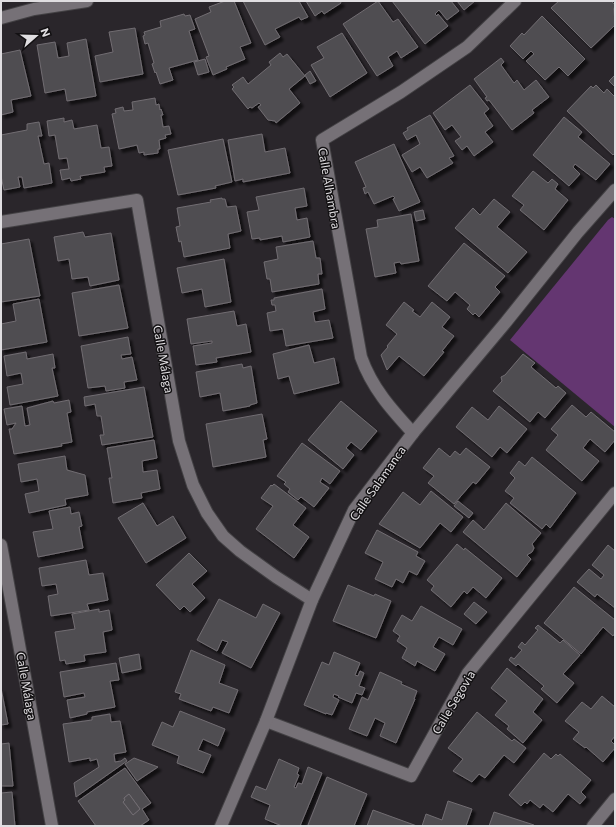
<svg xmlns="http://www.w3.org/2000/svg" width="616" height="827" font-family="Commissioner,sans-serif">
<defs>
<filter id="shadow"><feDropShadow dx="3.5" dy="3.5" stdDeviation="1" flood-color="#0009"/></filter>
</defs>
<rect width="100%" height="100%" fill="#2a262b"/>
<polygon fill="#643671" points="612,217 615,219 615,427 510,340 608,220"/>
<g fill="#504d51" stroke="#716d72" fill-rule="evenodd" filter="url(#shadow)">
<polygon points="225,1 234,1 251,43 240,47 245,59 226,67 227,69 213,75 206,57 209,56 195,19 211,12 209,7"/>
<polygon points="243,1 299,1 308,17 301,20 299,17 275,29 280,37 265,45"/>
<polygon points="306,1 340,1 341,3 324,14 322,11 315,16"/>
<polygon points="378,1 393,22 398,19 418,47 401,58 397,51 388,57 393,66 377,76 343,24"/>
<polygon points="392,1 451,1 459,11 447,20 439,10 435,14 437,16 438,14 448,26 425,44"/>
<polygon points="457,1 475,1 464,10"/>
<polygon points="559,1 611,1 615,5 614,9 615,25 591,48 551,8"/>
<polygon points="184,14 185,16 190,15 195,29 189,31 198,60 169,68 173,80 160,84 156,72 155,73 152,64 154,63 148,43 145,44 143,36 145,35 144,32 161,27 160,21"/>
<polygon points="542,16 585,59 568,76 559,67 545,80 526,61 534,54 531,51 523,59 510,46 522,33 524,35"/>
<polygon points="135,28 143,74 100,82 95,56 113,52 109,32"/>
<polygon points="342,33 367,73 330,97 311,65 324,58 317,47"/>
<polygon points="86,39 96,96 67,101 65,89 45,93 37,45 55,42 58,58 69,56 67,43"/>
<polygon points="20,50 31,96 11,100 13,112 1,115 1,54"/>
<polygon points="280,53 283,57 287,54 305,76 289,89 300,103 276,123 275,121 268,120 258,107 261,105 259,103 252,108 250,107 248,109 232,89 234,87 232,85 243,77 248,84 271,65 269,62"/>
<polygon points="501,58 504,62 501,65 514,83 517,80 524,90 536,80 549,97 532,110 534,113 512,130 489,100 487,101 485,98 487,97 474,79"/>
<polygon points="205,59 209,72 198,75 194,62"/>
<polygon points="310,71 316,81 310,84 305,75"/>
<polygon points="615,75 615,87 609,81"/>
<polygon points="470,85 489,109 484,113 493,126 485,132 493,142 474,156 467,146 462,150 455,141 461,137 452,125 445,130 433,113"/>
<polygon points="596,85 604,93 607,89 615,97 615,153 613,155 567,111 591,86 593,88"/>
<polygon points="155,98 156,105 159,104 160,110 161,109 163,115 161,115 163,127 169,126 171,134 165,135 166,138 159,140 160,149 158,149 158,153 144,155 144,152 139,153 137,145 119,149 112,114 116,113 115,109 123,107 124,111 133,110 132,102"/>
<polygon points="430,115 454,156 449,158 453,163 427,178 420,167 412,172 402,155 420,144 416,135 407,140 403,133 408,130 407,128"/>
<polygon points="564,117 582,132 578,137 610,164 596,180 575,164 573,167 580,174 569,186 533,155"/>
<polygon points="64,118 64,122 72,120 74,129 97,125 101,148 109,147 112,166 104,167 105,172 80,176 81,179 71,181 70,178 62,180 60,170 69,169 67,158 59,159 55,135 49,136 47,121"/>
<polygon points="39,122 42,136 38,136 44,164 49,163 52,183 24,188 22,177 18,177 20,187 4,190 1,176 1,135 27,130 27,124"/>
<polygon points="262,134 265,152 285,148 290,173 243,182 243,179 235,181 228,140"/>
<polygon points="223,139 232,182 215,186 216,188 178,195 168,150"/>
<polygon points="394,144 420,202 399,211 393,199 395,198 393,196 374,204 368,192 365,194 363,188 366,187 355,162"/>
<polygon points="533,171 548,183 552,179 558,184 555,189 568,200 544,230 520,210 524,205 512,196"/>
<polygon points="304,188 307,206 295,208 297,220 307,218 310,237 283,242 282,236 260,240 260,238 252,239 247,212 259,210 256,197"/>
<polygon points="222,198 222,199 225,199 227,207 236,206 241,231 228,234 230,248 184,257 181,241 179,242 176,227 180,226 177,208 211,202 210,200"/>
<polygon points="494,199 510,212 497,227 527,252 508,273 455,228 473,208 480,215"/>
<polygon points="423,210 425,219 416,221 414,212"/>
<polygon points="411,214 419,261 401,264 400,262 394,263 396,273 375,277 366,229 378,227 377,220"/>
<polygon points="83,232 85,237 111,233 119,280 90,286 88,277 72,279 69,259 58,261 54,237"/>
<polygon points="29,239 40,296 1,302 1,244"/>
<polygon points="313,241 316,258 320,258 322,274 318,274 319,284 272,292 270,279 267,279 264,262 278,259 276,247"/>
<polygon points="464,243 505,276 495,287 500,292 479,317 475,313 473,315 467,309 470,305 455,292 447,301 428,286"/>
<polygon points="224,259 231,302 205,307 202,289 182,293 177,268"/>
<polygon points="119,285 128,328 79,336 72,293"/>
<polygon points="322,289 325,309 313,312 315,322 329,320 333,338 286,346 283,329 270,331 267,313 276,311 275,305 272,305 271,300 274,300 274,298"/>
<polygon points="39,299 47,342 1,350 1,324 16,321 13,304"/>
<polygon points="404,302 414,310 412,311 420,317 432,302 450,317 442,327 454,336 442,351 444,352 424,376 399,356 387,370 381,355 388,347 387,346 397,334 386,325"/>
<polygon points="234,311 237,326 246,324 251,352 216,358 217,362 196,365 193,346 212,343 212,341 191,344 187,319"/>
<polygon points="128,337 131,354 121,355 122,359 132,357 137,380 124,382 125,388 106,391 105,386 88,388 81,346"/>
<polygon points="309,345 314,363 334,358 339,383 294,394 289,376 278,379 273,354"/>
<polygon points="26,352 27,359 53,354 55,368 52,368 58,396 10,405 7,387 23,384 21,373 7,376 4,356"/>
<polygon points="523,354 535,363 531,367 556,388 558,386 566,393 545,418 538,412 530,422 493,391 502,381 501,377 505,375"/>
<polygon points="242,364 243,368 251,366 257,403 250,405 250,406 223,411 220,393 200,397 196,372"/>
<polygon points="144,387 153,437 102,445 100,435 104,435 101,416 97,416 95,404 85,406 84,397"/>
<polygon points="69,400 71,412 67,413 72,442 61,444 62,446 14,454 9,429 12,429 16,423 7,425 4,409 22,406 25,426 30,425 27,408 53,401 54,403"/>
<polygon points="341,401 377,431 361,450 351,442 346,448 354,455 343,469 308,440"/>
<polygon points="572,405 586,417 591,412 615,432 615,440 605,452 590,439 583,448 599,461 582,481 546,450 558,435 551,429"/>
<polygon points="499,406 527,429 507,453 500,447 492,457 456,427 472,407 488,420"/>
<polygon points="262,414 267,439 263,440 266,457 213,467 206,424"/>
<polygon points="154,440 157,458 142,461 143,472 157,470 160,489 141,493 142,498 113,503 109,478 112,478 107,448"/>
<polygon points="302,443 340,471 330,484 322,478 320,482 329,488 314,507 301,497 298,500 288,492 290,489 284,484 286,482 277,476"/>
<polygon points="439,448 450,457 455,451 460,455 466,448 490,467 476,484 473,482 454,504 428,483 434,476 423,468"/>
<polygon points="65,456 67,470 85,475 88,495 65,499 66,505 29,513 25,494 39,491 37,479 21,482 18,464"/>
<polygon points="532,457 576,493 550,528 546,524 542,529 510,503 514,498 505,491 515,478 510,473 519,461 525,466"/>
<polygon points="274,484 306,508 293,525 309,537 294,558 256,529 273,506 261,498 271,485 272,486"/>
<polygon points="431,491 463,517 451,532 440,523 420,548 379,524 403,492 420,505"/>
<polygon points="458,501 473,513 469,518 454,506"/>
<polygon points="143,503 157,526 173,516 186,538 146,563 118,518"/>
<polygon points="506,503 541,533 532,544 534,548 532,552 527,555 531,559 517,577 463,532 473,520 484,530"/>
<polygon points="70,507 71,514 79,512 82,526 79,527 83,548 38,557 33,532 53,529 49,511"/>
<polygon points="377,530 418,552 416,556 425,561 417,575 409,571 403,583 396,579 392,587 375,579 383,562 365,553"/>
<polygon points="457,544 464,550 465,548 502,578 486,598 473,587 467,594 464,591 451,607 431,590 434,586 427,580"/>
<polygon points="608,545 615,551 615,608 597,594 595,597 577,582 589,569 601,579 604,575 592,565"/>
<polygon points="189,553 207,571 192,584 205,598 190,612 184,606 180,610 156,585"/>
<polygon points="86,560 89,575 103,573 108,600 87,604 89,610 51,616 48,596 58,594 56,584 42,586 39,568"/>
<polygon points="348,585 374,596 375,594 391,601 376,638 333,621"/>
<polygon points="574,587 615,620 615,633 613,636 603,627 581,654 544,623"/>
<polygon points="219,599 256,618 263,604 280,613 251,668 222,653 228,642 222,640 217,651 197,640"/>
<polygon points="474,602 487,612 476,624 464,614"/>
<polygon points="421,606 462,629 453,645 439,637 433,647 445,654 435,671 417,661 415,666 402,658 407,648 397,641 400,636 393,631 402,615 412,621"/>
<polygon points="99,609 99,612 109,610 112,629 112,630 103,632 106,652 84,655 85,661 66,664 65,660 60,661 55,632 75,629 72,614"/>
<polygon points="538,625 560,643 563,640 580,655 563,674 574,683 557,703 541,689 544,686 518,664 516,666 509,660 511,657 514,659 522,650 518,647 522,642 525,645 538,630 535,628"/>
<polygon points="191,650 225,665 219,683 238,690 229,713 213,707 211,711 179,699 181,694 175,692"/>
<polygon points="334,652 360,663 355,675 358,676 360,671 364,673 359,686 365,688 362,695 356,693 352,703 338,697 339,696 334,694 333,697 339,700 332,715 326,713 326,714 304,705 322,662 329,665"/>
<polygon points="139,654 141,669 122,673 119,658"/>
<polygon points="116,663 119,680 110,681 115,707 87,712 87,714 70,718 67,700 85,697 84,693 64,697 60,672"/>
<polygon points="507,668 543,699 533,712 542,720 523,743 507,729 509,726 495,715 507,701 491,688"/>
<polygon points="380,672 402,682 401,684 417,691 414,699 415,699 396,743 380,736 385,723 375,718 367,736 349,729 362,697 368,700"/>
<polygon points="1,688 8,724 1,725"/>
<polygon points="602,696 615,707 615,736 611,741 615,745 615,748 603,762 586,747 585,748 573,739 579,732 565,721 582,702 591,709"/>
<polygon points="180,711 225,729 218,746 203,739 198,750 211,755 203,773 177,763 179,756 152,745 162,722 173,727"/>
<polygon points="477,712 512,741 514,739 526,748 514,763 504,755 485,778 479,774 472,782 453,771 463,759 448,748"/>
<polygon points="110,714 111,722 120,721 126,752 114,754 115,762 121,761 125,758 127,761 76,797 74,783 99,767 97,759 90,761 90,758 69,762 63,724 92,720 92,717"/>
<polygon points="9,743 13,786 1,786 1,744"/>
<polygon points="544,753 551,759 556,754 558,756 560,754 591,780 581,792 586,797 580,804 568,794 553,812 543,804 540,808 530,800 527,804 525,802 521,806 509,795"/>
<polygon points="134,758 158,767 137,781 125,764"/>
<polygon points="279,759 299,768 297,774 299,775 294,787 296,788 298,783 302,784 308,767 322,773 300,826 282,826 265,819 270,805 251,797 256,786 266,790"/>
<path d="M125,768L151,803L142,809L149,820L140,826H96L78,801ZM129,794L140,809L133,815L123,802L125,800L124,798Z"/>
<polygon points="327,777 367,794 354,826 311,826 308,825"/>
<polygon points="12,792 15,826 1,826 1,793"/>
<polygon points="129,794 140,809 133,815 123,802 125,800 124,798"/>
<polygon points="448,801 472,809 466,826 422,826 426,814 442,820"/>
<polygon points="373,810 417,826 367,826"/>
<polygon points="494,812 534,825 534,826 489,826"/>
</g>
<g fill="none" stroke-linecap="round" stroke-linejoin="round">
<g stroke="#434144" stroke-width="14">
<g id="street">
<polyline points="1,222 137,200 179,441 193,485 207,513 223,536 240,551 276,577 312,600"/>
<path d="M413,433C391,409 372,388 361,357L322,140L401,92L467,47L515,1"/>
<polyline points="1,545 52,826"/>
<polyline points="266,721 411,776 468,673 615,493"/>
<polyline points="221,826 266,721 312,600 354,510 413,433 506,322 578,232 615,190"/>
<polyline points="593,826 615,799"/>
</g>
</g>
<g stroke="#434144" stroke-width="14">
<polyline id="secondary" points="1,18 34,9 87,1"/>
</g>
<use href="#street" stroke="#767177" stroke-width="12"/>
<use href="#secondary" stroke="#767177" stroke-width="12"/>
</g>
<g text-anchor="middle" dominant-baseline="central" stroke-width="3" stroke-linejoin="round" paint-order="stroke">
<g font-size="12" fill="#e0dee1" stroke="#121012">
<text transform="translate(330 188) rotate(80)">Calle Alhambra</text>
<text transform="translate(164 359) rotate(80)">Calle Málaga</text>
<text transform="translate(377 483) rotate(-55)">Calle Salamanca</text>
<text transform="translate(27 686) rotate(80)">Calle Málaga</text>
<text transform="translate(453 702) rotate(-59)">Calle Segovia</text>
</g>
</g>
<rect width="616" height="827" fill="none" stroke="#e0dee1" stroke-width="4"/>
<g transform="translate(36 36) rotate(70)" stroke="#121012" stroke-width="3" paint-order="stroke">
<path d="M0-3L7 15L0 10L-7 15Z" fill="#e0dee1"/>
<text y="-6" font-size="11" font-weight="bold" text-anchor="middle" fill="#e0dee1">N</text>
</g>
</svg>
